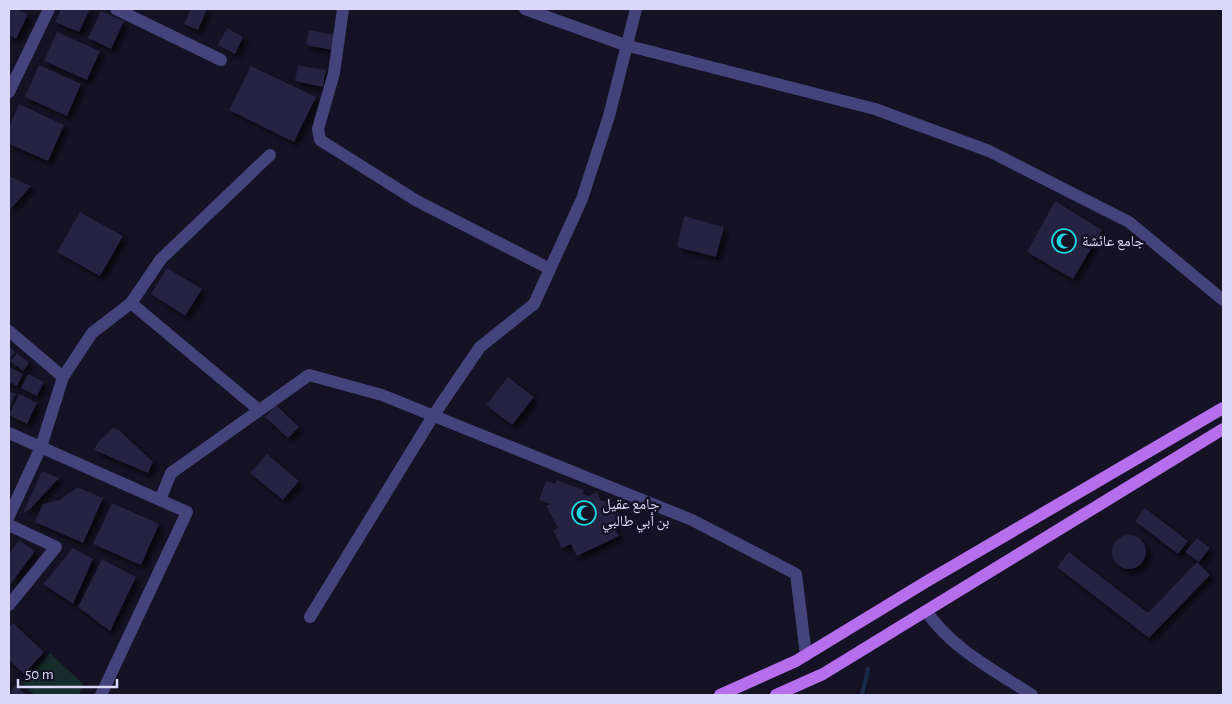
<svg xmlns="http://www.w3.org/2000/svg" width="1232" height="704" font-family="'Alegreya Sans','Noto Naskh Arabic',sans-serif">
<defs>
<filter id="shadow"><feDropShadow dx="4.5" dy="4.5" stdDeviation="2.5" flood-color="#0009"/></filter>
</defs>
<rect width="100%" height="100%" fill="#141224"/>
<polygon fill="#162d2b" points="50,653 83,684 79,695 35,695 22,683"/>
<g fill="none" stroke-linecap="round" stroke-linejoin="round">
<polyline stroke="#172c48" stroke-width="4" points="862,695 868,669"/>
</g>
<g fill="#252042" filter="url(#shadow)">
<polygon points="9,9 15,9 28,14 16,39 9,35"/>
<polygon points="61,9 90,9 79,32 55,22"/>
<polygon points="191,9 207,9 198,30 184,24"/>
<polygon points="101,11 124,21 111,49 88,38"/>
<polygon points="227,28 243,37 235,54 218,45"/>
<polygon points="309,30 335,35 332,50 306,45"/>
<polygon points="57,32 100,51 87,80 44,61"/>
<polygon points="39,65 81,84 67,116 25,97"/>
<polygon points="298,65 326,70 323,87 295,81"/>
<polygon points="251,66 316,97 294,142 229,110"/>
<polygon points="19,104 64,125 48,161 9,144 9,127"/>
<polygon points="9,176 31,186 9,211"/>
<polygon points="1055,201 1102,230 1073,279 1027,252"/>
<polygon points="80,212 123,236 100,276 57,252"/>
<polygon points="684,216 724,227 716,257 677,247"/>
<polygon points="167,268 202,289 185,316 151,294"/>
<polygon points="9,346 15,352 9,360"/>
<polygon points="17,353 29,363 23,371 10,361"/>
<polygon points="9,367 23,374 17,386 9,382"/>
<polygon points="28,374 44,382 37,396 21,388"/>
<polygon points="508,377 534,397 512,425 486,405"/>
<polygon points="9,391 16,394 9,408"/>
<polygon points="19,394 37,403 27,424 9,415"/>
<polygon points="276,405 299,427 288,438 265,417"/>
<polygon points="113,428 119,430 153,462 148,473 94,450 98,442"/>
<polygon points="267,454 299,481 283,500 250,473"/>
<polygon points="42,471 59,478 30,509 23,513"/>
<polygon points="557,480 584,490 583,494 589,496 597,492 600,500 609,503 612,501 617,505 616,508 621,518 612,523 619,536 577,556 571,544 562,548 553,530 558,528 546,506 551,504 539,500 546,481 555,484"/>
<polygon points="77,487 103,498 83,543 35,522 43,504 60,500"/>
<polygon points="112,503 159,524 141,565 93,544"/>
<polygon points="1145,508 1188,541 1178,554 1135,521"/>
<circle cx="1129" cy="552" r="17"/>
<polygon points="1197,538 1210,548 1199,562 1185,552"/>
<polygon points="19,540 35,551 10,585 9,554"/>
<polygon points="73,548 93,559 73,604 43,584"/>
<polygon points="1069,552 1148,613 1197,562 1210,575 1149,638 1057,567"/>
<polygon points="102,559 136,577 110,631 78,607"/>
<polygon points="13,623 44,652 24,674 9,660 9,627"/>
<polygon points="15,685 27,695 9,695"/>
</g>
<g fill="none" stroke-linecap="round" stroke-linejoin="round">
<g stroke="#43447c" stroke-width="12">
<polyline points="116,9 221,60"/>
<polyline points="343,9 334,73 318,129 320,140 417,201 550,269"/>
<polyline points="525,9 625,45 875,109 989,151 1129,222 1223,300"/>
<polyline points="9,92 49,9"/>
<polyline points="131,303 259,410"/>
<polyline points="9,331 63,377"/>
<polyline points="9,433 187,512 101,695"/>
<polyline points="160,500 171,473 309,375 382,395 692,520 796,574 806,655"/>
<polyline points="9,516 41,447 63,377 92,333 131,303 161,259 270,155"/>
<polyline points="9,525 56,547 9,605"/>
<path d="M926,611C952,649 994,670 1032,695"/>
<polyline points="310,617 433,416 480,347 534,304 582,199 609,116 636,9"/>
</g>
<g stroke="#b66eec" stroke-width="12">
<polyline points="720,695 796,661 929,580 1223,408"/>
<polyline points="776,695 823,674 1223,429"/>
</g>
</g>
<defs>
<g id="mosque-ring" transform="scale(1.25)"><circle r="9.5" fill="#141224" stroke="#1ed8e1" stroke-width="1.5"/><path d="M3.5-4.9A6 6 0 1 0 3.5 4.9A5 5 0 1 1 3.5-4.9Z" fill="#1ed8e1"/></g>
</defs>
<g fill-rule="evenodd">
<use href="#mosque-ring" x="1064" y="241"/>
<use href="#mosque-ring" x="584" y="513"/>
</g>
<g text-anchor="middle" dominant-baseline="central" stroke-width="5" stroke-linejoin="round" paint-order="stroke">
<g font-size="15" fill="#dbd9fa" stroke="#141224" text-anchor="start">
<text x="1082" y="241">جامع عائشة</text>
<text x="602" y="504">جامع عقيل<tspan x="602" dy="17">بن أبي طالبي</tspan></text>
</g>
</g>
<rect width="1232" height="704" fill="none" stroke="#dbd9fa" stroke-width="20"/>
<path d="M18 679v8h99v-8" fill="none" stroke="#dbd9fa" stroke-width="2.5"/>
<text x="25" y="679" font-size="15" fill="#dbd9fa" stroke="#141224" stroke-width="4" paint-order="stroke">50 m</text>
</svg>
